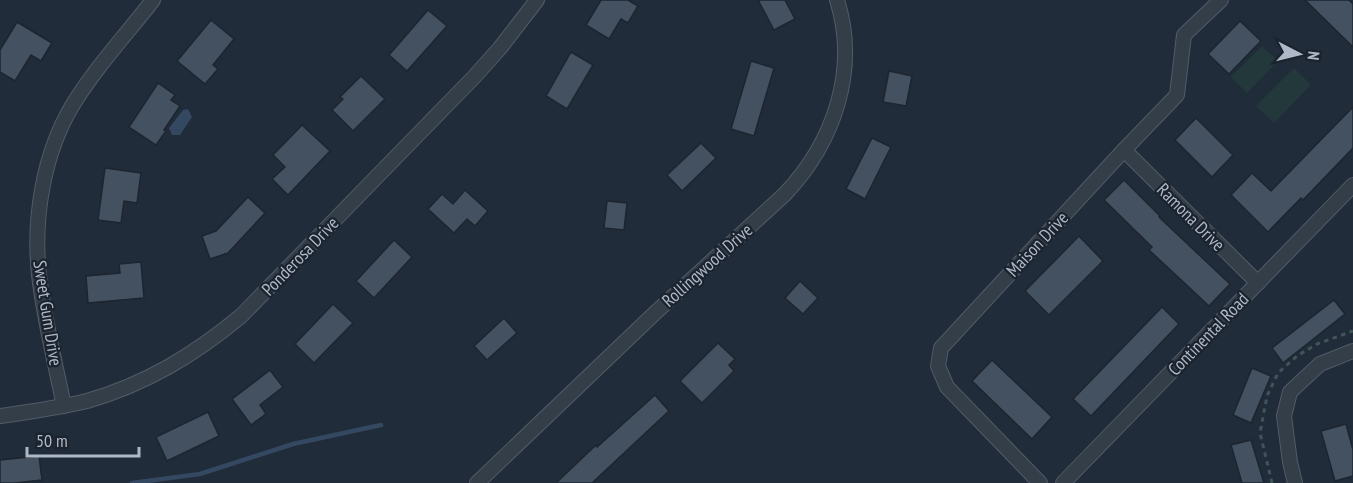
<svg xmlns="http://www.w3.org/2000/svg" width="1353" height="483" font-family="'PT Sans Narrow',sans-serif">
<rect width="100%" height="100%" fill="#202c39"/>
<g fill="#22383a">
<polygon points="1262,46 1278,61 1247,93 1231,77"/>
<polygon points="1294,68 1311,85 1274,123 1256,106"/>
</g>
<polygon fill="#344861" points="188,109 192,117 180,135 172,135 169,128 183,110"/>
<g fill="none" stroke-linecap="round" stroke-linejoin="round">
<polyline stroke="#344861" stroke-width="4.5" points="132,483 200,474 293,444 381,425"/>
</g>
<g fill="#445161" stroke="#1c2530" stroke-width="1.5">
<polygon points="601,0 628,0 638,6 628,23 621,19 609,39 586,25"/>
<polygon points="758,0 785,0 795,19 774,30"/>
<polygon points="1305,0 1349,0 1353,4 1353,47"/>
<polygon points="428,10 447,26 407,71 389,55"/>
<polygon points="211,20 234,39 213,65 218,69 205,84 177,61"/>
<polygon points="1240,21 1261,41 1229,74 1208,54"/>
<polygon points="17,22 52,43 41,61 31,55 15,81 0,72 0,50"/>
<polygon points="571,52 593,65 567,109 546,96"/>
<polygon points="751,61 774,68 754,136 731,129"/>
<polygon points="889,71 912,76 906,106 883,102"/>
<polygon points="361,76 385,99 353,131 332,110 343,99 340,97"/>
<polygon points="158,83 175,95 171,100 180,106 164,130 166,131 156,145 129,127"/>
<polygon points="1353,107 1353,148 1303,200 1301,198 1268,232 1231,195 1252,173 1271,191"/>
<polygon points="1196,118 1233,155 1212,177 1175,140"/>
<polygon points="302,125 330,151 288,195 272,179 285,167 273,155"/>
<polygon points="872,138 891,147 865,199 846,189"/>
<polygon points="701,143 716,158 682,191 667,175"/>
<polygon points="105,168 141,173 137,203 124,201 121,223 98,220"/>
<polygon points="1124,180 1160,216 1159,217 1230,284 1209,306 1149,250 1152,247 1104,200"/>
<polygon points="465,190 488,211 475,226 467,219 454,233 428,209 442,194 453,204"/>
<polygon points="248,197 265,213 228,253 210,259 202,236 216,231"/>
<polygon points="607,201 627,203 624,230 604,228"/>
<polygon points="1079,236 1103,261 1049,315 1025,291"/>
<polygon points="394,240 412,257 374,298 356,281"/>
<polygon points="141,262 144,298 88,303 86,276 120,273 119,264"/>
<polygon points="800,281 818,298 803,314 785,298"/>
<polygon points="1334,300 1345,314 1283,363 1272,348"/>
<polygon points="333,304 353,323 314,363 295,344"/>
<polygon points="1162,307 1179,324 1091,416 1073,399"/>
<polygon points="504,318 517,333 487,360 474,346"/>
<polygon points="718,343 735,359 729,365 734,371 702,403 680,381"/>
<polygon points="992,360 1052,417 1032,439 972,381"/>
<polygon points="1252,368 1271,376 1251,423 1233,415"/>
<polygon points="270,370 283,387 260,405 266,414 251,425 232,399"/>
<polygon points="655,395 669,411 592,483 556,483 596,445 597,447"/>
<polygon points="208,412 219,436 167,461 156,437"/>
<polygon points="1346,424 1353,450 1353,476 1335,481 1321,431"/>
<polygon points="1251,440 1264,483 1242,483 1231,445"/>
<polygon points="39,456 42,480 15,483 0,483 0,460"/>
</g>
<g fill="none" stroke-linecap="round" stroke-linejoin="round">
<g stroke="#525b67" stroke-width="16">
<g id="minor">
<polyline points="1124,150 1258,283"/>
<path d="M64,406C55,362 44,319 39,275C33,219 43,155 72,106C95,68 126,35 153,0"/>
<path d="M0,416C29,412 58,408 87,401C146,384 194,355 241,316L474,77L500,48L537,0"/>
<path d="M477,483L655,313L785,194C834,142 859,70 837,0"/>
<polyline points="1040,483 947,387 938,366 941,348 1124,150 1177,95 1184,35 1221,0"/>
<polyline points="1063,483 1353,185"/>
<polyline points="1295,483 1290,462 1284,416 1290,392 1320,364 1353,351"/>
</g>
</g>
<polyline stroke="#405557" stroke-width="3" stroke-dasharray="4.5 4.5" stroke-linecap="butt" points="1272,483 1260,433 1267,396 1278,373 1297,356 1317,344 1353,331"/>
<use href="#minor" stroke="#343e49" stroke-width="14"/>
</g>
<g text-anchor="middle" dominant-baseline="central" stroke-width="4.5" stroke-linejoin="round" paint-order="stroke">
<g font-size="18" fill="#afb8c6" stroke="#1a232e">
<text transform="translate(1191 217) rotate(45)">Ramona Drive</text>
<text transform="translate(1037 244) rotate(-47)">Maison Drive</text>
<text transform="translate(300 256) rotate(-46)">Ponderosa Drive</text>
<text transform="translate(707 265) rotate(-42)">Rollingwood Drive</text>
<text transform="translate(48 313) rotate(81)">Sweet Gum Drive</text>
<text transform="translate(1208 334) rotate(-46)">Continental Road</text>
</g>
</g>
<g transform="translate(1299 54) rotate(97)" stroke="#1a232e" stroke-width="4.5" paint-order="stroke">
<path d="M0-4.5L10 22L0 15L-10 22Z" fill="#afb8c6"/>
<text y="-9" font-size="16" font-weight="bold" text-anchor="middle" fill="#afb8c6">N</text>
</g>
<path d="M27 447v9h112v-9" fill="none" stroke="#afb8c6" stroke-width="3"/>
<text x="36" y="447" font-size="18" fill="#afb8c6" stroke="#1a232e" stroke-width="4.5" paint-order="stroke">50 m</text>
</svg>
